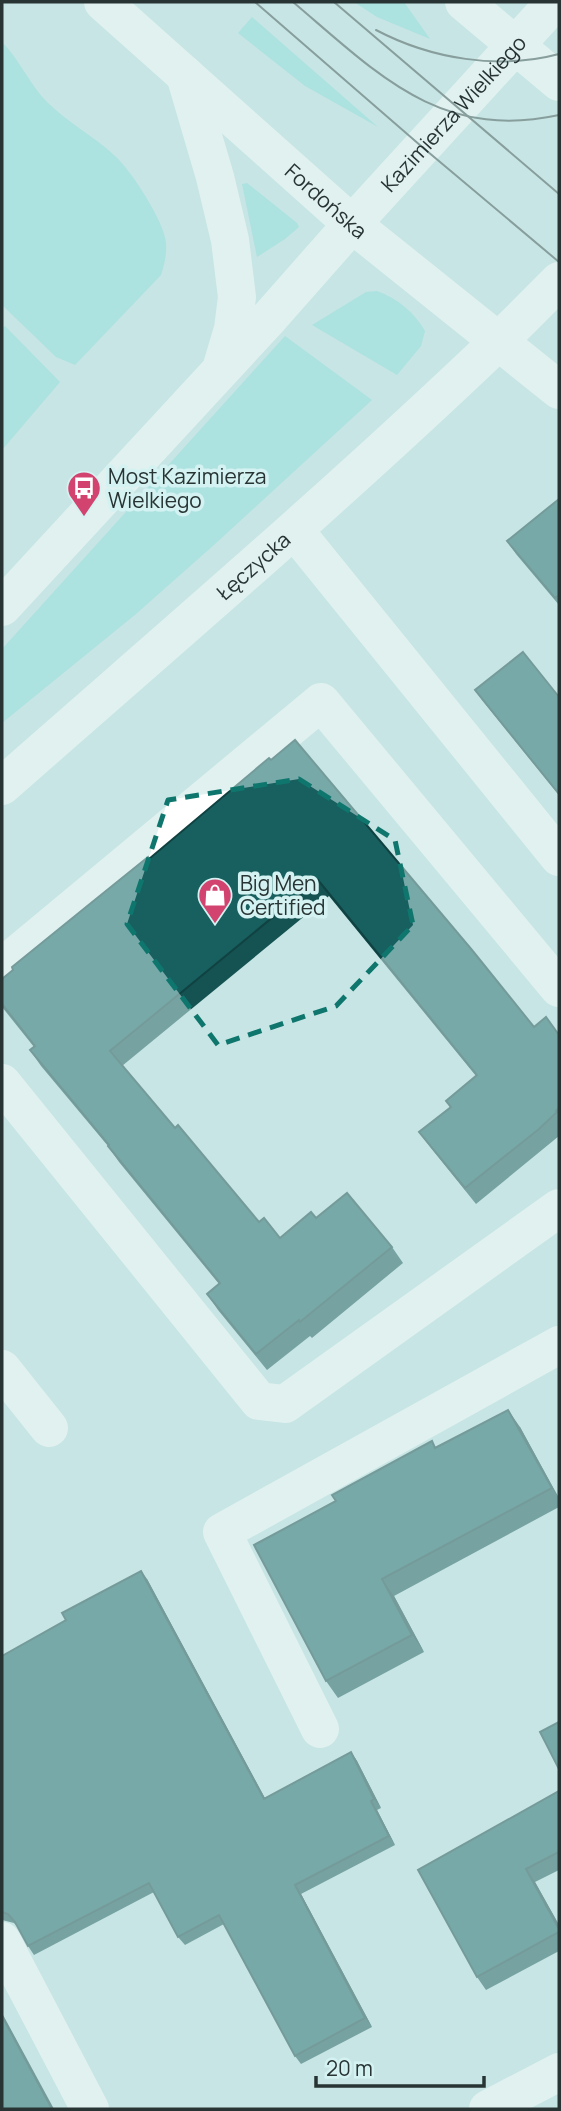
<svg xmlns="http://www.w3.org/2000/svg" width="561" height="2111" font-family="Manrope,sans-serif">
<rect width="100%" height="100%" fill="#c7e5e4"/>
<g fill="#8cdddb">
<polygon points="354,2 404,2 430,39 377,17"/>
<polygon points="252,17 378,127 305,86 238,33"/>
<path d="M2,42C20,60 29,84 47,102C68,123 94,136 115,156C131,170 165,223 166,243C167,255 164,265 161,275L75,365L56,357L2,305Z"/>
<polygon points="247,183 297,223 299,227 285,239 257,257 242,184"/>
<path d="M377,291C397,298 415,313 425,331L421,346L397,375L312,325L366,292Z"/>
<polygon points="5,326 60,382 2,450 2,329"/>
<polygon points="285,336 372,400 215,544 136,614 2,723 2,649"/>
</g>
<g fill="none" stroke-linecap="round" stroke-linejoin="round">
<g stroke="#fff" stroke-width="38">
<polyline points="185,75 215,177 230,240 237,297 233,329 222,366"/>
<polyline points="295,531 559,857"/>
<polyline points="2,607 270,317 352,224"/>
<path id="s1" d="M2,786C169,639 338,495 499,341"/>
<polyline points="2,967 321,702 559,988"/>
<polyline points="2,1083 259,1401 285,1404 559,1208"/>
<polyline points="2,1369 49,1428"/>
<polyline points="320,1729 222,1532 559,1345"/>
<polyline points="2,1941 90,2109"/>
<polyline points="488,2109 559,2072"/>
</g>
<g stroke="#fff" stroke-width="38">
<path id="s2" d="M103,2L352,224L559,390"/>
<polyline points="464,2 559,82"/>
<path id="s3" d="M352,224L555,2"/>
<polyline points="499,341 559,281"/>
</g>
<g stroke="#3a4848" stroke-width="2">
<polyline points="255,2 421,146 559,262"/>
<path d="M293,2C377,73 439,141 559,115"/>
<polyline points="334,2 559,194"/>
<path d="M376,30C431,59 499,70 559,54"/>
</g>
</g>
<g fill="#155252">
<polygon points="559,499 559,605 516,554 507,541"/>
<polygon points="475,690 559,697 559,795 482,700"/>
<polygon points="269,758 534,1027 559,1035 559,1136 476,1204 431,1148 419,1132 450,1107 446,1101 476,1076 329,896 122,1066 175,1128 259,1222 280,1238 316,1218 392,1247 403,1263 312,1338 310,1336 267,1370 218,1310 207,1294 219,1284 119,1162 108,1146 41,1066 30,1050 34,1047 2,1007 2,979 149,859"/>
<polygon points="520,1427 559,1498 559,1507 394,1596 424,1652 338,1698 326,1681 336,1501 432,1441 436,1448"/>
<polygon points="147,1579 265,1798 351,1752 357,1761 381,1808 377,1810 395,1845 301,1894 372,2027 301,2064 295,2056 224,1924 185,1945 178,1937 154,1892 34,1955 28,1946 18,1927 14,1923 2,1920 2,1656"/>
<polygon points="559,1791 559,1870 535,1882 559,1925 559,1951 486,1990 477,1977"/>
</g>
<g fill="#114242">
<polygon points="508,1410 520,1427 559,1499 552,1488"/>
<polygon points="141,1571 147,1579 270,1808 264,1799"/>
<polygon points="382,1579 394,1596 424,1652 412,1635"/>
<polygon points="351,1752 357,1761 381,1808 374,1799"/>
<polygon points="371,1801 377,1810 395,1845 389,1836"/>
<polygon points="526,1869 535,1882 559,1925 559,1929"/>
<polygon points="295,1885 301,1894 372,2027 365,2018"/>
<polygon points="2,2013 54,2109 52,2109 2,2016"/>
</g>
<g fill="#185f5f" stroke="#114242" stroke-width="2">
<polygon points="559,499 559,595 555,598 507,541"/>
<polygon points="523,652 559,697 559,794 475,690"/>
<polygon points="295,740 472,950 534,1027 546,1017 559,1035 559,1108 556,1111 557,1112 539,1129 465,1188 419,1132 451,1107 446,1101 477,1075 318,880 110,1051 175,1128 178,1125 259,1222 264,1218 280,1238 311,1212 316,1218 347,1193 392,1247 300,1322 299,1320 256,1354 207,1294 220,1283 108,1146 109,1145 30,1050 35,1046 2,1004 2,979 13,970 12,967 91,903 148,857 149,859 269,758 271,760"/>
<polygon points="508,1410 552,1488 382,1579 412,1635 326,1681 254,1545 336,1501 332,1495 432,1441 435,1448"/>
<polygon points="141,1571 264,1799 351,1752 374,1799 371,1801 389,1836 295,1885 365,2018 295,2056 219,1915 178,1937 149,1883 28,1946 15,1922 8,1914 2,1912 2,1656 66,1620 62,1613"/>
<polygon points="559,1722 559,1769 540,1732"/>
<polygon points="559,1791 559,1852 526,1869 559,1929 559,1932 477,1977 418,1870"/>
<polygon points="2,2016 52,2109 2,2109"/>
</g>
<path d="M0 0H561V2111H0ZM299,779L395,840L413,925L336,1006L218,1045L127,924L168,800Z" fill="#c7e5e4" fill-opacity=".55" fill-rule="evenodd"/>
<path fill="none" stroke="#0f766e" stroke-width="5" stroke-dasharray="14 9" stroke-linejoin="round" d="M299,779L395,840L413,925L336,1006L218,1045L127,924L168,800Z"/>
<defs>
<g id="bus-pin" transform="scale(1.75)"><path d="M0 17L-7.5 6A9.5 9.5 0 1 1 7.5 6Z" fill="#d2446f" stroke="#d4f2f1"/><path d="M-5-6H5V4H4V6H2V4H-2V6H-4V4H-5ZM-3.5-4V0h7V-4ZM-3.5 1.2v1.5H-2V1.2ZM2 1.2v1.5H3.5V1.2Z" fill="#fff"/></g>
<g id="shop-pin" transform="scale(1.75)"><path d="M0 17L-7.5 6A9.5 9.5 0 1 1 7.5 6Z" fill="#d2446f" stroke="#d4f2f1"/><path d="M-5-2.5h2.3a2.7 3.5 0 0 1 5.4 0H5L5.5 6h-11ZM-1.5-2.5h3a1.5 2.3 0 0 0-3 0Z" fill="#fff"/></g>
</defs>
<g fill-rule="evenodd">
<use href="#bus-pin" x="84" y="488"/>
<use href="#shop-pin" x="215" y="895"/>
</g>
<g text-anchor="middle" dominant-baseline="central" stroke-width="7" stroke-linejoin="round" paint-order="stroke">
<g font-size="21" fill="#283434" stroke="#d4f2f1">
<text stroke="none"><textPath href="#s3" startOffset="150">Kazimierza Wielkiego</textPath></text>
<text stroke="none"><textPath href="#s2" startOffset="299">Fordońska</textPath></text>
<text stroke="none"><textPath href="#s1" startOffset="334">Łęczycka</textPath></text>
</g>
<g font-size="21" fill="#283434" stroke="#d4f2f1" text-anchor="start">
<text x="108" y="476">Most Kazimierza<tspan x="108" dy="24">Wielkiego</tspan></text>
<text x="240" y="883">Big Men<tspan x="240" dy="24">Certified</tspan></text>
</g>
</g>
<rect width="561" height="2111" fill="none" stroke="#283434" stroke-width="7"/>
<path d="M316 2076v10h168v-10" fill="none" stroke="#283434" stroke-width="3.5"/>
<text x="326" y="2076" font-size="21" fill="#283434" stroke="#d4f2f1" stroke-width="5" paint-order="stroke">20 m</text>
</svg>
